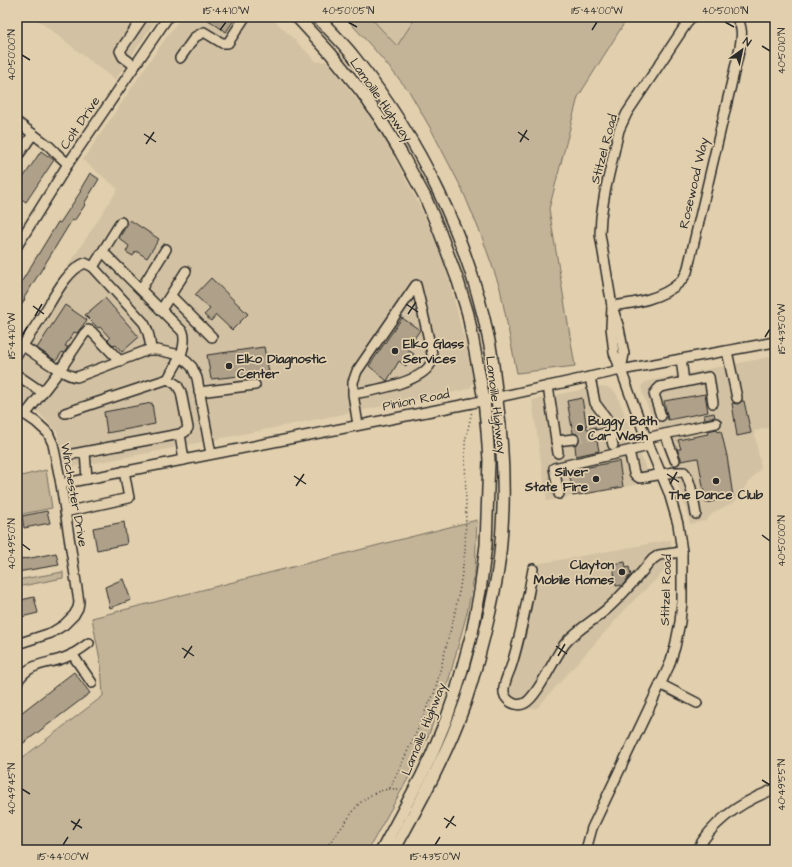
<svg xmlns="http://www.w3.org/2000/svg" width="792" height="867" font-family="'Architects Daughter',sans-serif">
<rect width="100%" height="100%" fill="#e1cfad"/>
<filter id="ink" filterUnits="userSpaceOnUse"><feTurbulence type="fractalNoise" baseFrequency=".025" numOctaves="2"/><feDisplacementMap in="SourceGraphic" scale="8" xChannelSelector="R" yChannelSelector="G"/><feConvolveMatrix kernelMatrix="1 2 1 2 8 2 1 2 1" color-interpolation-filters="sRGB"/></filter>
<g filter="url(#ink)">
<g fill="#d2c1a2">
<polygon points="34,17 158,17 115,80"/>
<polygon points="181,17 271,17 317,62 327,61 369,115 387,144 415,197 433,234 446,267 474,380 471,387 464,390 142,454 68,468 65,467 57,431 39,413 17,398 17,345 118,189 83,160 149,62"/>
<polygon points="370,17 416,17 397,46"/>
<polygon points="775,356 775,426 754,431 761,468 744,488 736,501 714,512 705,521 690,524 683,499 643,394 641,387 644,383 648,381"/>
<polygon points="600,386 607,387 611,389 614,391 617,395 651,482 547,501 532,400"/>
<polygon points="671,540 672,564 630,604 537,708 518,711 510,709 502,700 498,694 499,685 517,634 531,565"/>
</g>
<g fill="#c3b498" stroke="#777062">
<polygon points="345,17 370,17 397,46 416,17 628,17 578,97 549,209 575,366 517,373 500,288 482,237 462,189 432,131 409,91 374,49"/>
<polygon points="46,470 52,508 17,515 17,477"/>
<polygon points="477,520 475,572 467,613 449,679 429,734 410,775 368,850 17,850 17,762 103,696 101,665 92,618"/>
<polygon points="63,572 63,578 17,587 17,580"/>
</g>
<g fill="#afa189" stroke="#2b2b2b">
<polygon points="204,17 236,17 226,32"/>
<polygon points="41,151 54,160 26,202 17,196 17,187"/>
<polygon points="90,173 99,179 84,204 85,205 74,221 72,220 53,251 24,298 25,299 17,312 17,289 58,222 60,223 81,191 80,190"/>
<polygon points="130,220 159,239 147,258 136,251 133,256 126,252 129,246 119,238"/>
<polygon points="211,278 248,314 232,330 216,315 211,321 204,315 210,309 195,295"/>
<polygon points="105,298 139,337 122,352 116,345 114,346 108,340 110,338 100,327 98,328 85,315"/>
<polygon points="65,305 87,320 77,333 74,332 65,346 68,347 64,353 62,352 56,361 37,348"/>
<polygon points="402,318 420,330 407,349 414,354 406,366 399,361 387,381 369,366"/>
<polygon points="264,347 269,372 250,373 250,375 211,379 207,355"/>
<polygon points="705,394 708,412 668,420 664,401"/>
<polygon points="582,398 587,429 595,427 596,429 593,431 591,436 593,439 597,441 599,451 576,456 575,445 579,442 580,438 577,434 573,433 567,401"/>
<polygon points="742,401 744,401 751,433 737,436 732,403 738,404"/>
<polygon points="152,403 155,424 107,433 104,412"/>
<polygon points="714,413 715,417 705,419 704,415"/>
<polygon points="717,429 718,432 721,431 727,456 733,497 706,503 698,458 681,461 681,458 677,449 681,449 678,440 708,434 707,431"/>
<polygon points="619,461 623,487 573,496 569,471"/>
<polygon points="47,511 50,523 24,528 22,516"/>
<polygon points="124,522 127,544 97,550 93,528"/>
<polygon points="56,553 59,565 17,572 17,560 26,558 26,559"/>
<polygon points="625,562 626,568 629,567 631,576 628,577 628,578 623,585 616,586 613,564"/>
<polygon points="123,579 131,600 110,608 105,587"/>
<polygon points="34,597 38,613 17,618 17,601"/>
<polygon points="74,672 90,693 17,748 17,716"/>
</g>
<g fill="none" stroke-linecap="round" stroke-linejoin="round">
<polyline stroke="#bdae93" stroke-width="9" stroke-dasharray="9 4.5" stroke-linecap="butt" points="574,439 597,435"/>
<g stroke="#2b2b2b" stroke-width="12">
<g id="minor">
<polyline points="180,58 195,37 204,32 222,43 228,43 245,17"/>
<polyline points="135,66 123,57 120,51 143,17"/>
<polyline points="17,122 49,146 56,153 68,164"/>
<polyline points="17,157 33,134"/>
<polyline points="17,246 68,164 168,17"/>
<polyline points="93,267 121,222"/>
<polyline points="141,289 166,249"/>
<polyline points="171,296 212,337"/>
<path d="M612,306C635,303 662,299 680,282C683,280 684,276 687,272L740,47C742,35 743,27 736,17"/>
<polyline points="161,310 186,271"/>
<path d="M23,346C34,353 65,377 77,377L148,350H157L180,355"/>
<polyline points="727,351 737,398"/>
<path d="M17,354C26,341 35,327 44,313C54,297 67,270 85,263L93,267L144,323C149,332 150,340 151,350"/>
<polyline points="180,355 192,367 197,378 211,454"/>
<polyline points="681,359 684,382"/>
<polyline points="621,370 624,354 619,328 612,306 600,234 601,217 605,192 619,130 627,113 691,17"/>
<polyline points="17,375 42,392"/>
<polyline points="590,377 595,403 607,419 613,445"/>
<polyline points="548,386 558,453"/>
<polyline points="199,392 255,385"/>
<path d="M353,394C371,391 427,382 432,360C433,356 431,349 430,345C426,325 421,305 416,285L357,371L353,382V394L358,425"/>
<polyline points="17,409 36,422 48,433 53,444 61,484 79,602 78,608 74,615 64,625 51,633 17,644"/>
<path d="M65,413L168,379C175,365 188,349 183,332L103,252"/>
<polyline points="25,415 60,370 84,334 88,330 91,331 120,361"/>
<polyline points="661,416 654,394 657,390 660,387 709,377 713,403"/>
<polyline points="180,434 184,460"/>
<polyline points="665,434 675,460"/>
<polyline points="597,435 611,432"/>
<polyline points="646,438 716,423"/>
<polyline points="556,441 574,439"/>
<path d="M629,451L634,473C636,476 637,477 640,478L674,472H684C691,479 694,504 696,514"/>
<polyline points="85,452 87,479"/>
<polyline points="73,454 180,434 185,432 188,428 181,392 177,385 168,379"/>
<polyline points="61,484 472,403 621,370 775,342"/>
<polyline points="559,494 554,468 649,446"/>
<polyline points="65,512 129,498 124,471"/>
<path d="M533,569C527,602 521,635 511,667C508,675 501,688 505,696C509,703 518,707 525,703C538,696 554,658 564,645C574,631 595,620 608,608C624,594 638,576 653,559L659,555L682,552"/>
<polyline points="72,654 92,683"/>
<path d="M17,682C30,662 45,665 64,658C73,655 81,649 89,643"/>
<polyline points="660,684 697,703"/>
<polyline points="586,850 592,828 669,666 675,647 680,622 682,602 682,552 678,524 669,493 646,438 621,370 614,353 611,327 612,306"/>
<path d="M697,850C714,819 743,801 775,789"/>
</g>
</g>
<g stroke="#2b2b2b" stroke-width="14">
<g id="major">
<polyline points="297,17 331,54 361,91 381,120 401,153 425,197 439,230 458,281 468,314 484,400 487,431 489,460 486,545 480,591 472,633 457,688 446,720 431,756 421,777 382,850"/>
<path d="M317,17C330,30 343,43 354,57C420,140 468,237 489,341C493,360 495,380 497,400C502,437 504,470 503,508C502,531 501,554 497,576C495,588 492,600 490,611C483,642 475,673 465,703C447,754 420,803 394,850"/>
</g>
</g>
<g stroke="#2b2b2b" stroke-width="1.5" stroke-dasharray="1 3" stroke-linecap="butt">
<polyline points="390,788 417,731 427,707 434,694 454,617 460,587 465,551 466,509 465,442 472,411"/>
<path d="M324,850C331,841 338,832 345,823C349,817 353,811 358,805C370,793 386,786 403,790"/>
</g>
<use href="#minor" stroke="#e1cfad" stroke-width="9"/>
<use href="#major" stroke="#e1cfad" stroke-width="11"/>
</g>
</g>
<path fill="none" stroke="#2b2b2b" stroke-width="1.5" d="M348,22L357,27M725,22L734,27M220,30L226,22M592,30L597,22M762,46L770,51M22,55L30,60M518,132L529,140M144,134L156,142M520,142L527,130M146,144L154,132M406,304L418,312M33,306L44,314M408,314L416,302M35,316L42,304M22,336L27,327M765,337L770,329M667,474L679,482M294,476L306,484M670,484L677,472M296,486L304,474M762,535L770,541M22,544L30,550M556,646L567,654M182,648L194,656M558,656L565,644M184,658L192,646M762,780L770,785M22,789L30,794M444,818L456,826M71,821L82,828M446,828L454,816M73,830L80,819M63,845L68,837M435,845L440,837"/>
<g fill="#2b2b2b" stroke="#e1cfad" stroke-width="1.5">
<circle cx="395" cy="351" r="4"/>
<circle cx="229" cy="366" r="4"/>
<circle cx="580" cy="428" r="4"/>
<circle cx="596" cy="479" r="4"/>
<circle cx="716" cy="481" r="4"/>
<circle cx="622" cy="572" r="4"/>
</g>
<g text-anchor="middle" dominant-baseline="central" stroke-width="3.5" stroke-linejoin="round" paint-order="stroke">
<g font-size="13" fill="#2b2b2b" stroke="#e1cfad">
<text transform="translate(381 100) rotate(55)">Lamoille Highway</text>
<text transform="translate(80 123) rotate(-56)">Colt Drive</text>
<text transform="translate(604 149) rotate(-75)">Stitzel Road</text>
<text transform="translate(694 183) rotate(-77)">Rosewood Way</text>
<text transform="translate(416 400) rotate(-11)">Pinion Road</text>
<text transform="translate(496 405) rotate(83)">Lamoille Highway</text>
<text transform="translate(74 495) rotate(80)">Winchester Drive</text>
<text transform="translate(666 590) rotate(-88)">Stitzel Road</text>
<text transform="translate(424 729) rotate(-68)">Lamoille Highway</text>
</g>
<g font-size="13" font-weight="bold" fill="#2b2b2b" stroke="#e1cfad" text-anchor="start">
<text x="403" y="344">Elko Glass<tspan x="403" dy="15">Services</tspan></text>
<text x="237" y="359">Elko Diagnostic<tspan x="237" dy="15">Center</tspan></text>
<text x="588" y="421">Buggy Bath<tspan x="588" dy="15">Car Wash</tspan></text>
<text x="588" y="472" text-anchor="end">Silver<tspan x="588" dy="15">State Fire</tspan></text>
<text x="716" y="495" text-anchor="middle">The Dance Club</text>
<text x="614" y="565" text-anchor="end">Clayton<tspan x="614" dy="15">Mobile Homes</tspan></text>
</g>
</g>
<rect width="792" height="867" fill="none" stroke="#e1cfad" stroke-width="44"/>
<g transform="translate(742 50) rotate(33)" stroke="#e1cfad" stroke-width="3" paint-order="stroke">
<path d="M0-3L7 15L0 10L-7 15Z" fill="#2b2b2b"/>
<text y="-6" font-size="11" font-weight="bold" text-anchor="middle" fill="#2b2b2b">N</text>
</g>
<rect x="22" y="22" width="748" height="823" fill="none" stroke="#2b2b2b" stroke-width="1.5"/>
<g font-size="10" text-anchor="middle" fill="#2b2b2b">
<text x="226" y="14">115°44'10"W</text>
<text x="348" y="14">40°50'05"N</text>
<text x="597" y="14">115°44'00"W</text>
<text x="725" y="14">40°50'10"N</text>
<text transform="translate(781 51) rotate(-90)" y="4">40°50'10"N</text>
<text transform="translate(11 55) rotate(-90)" y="4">40°50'00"N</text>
<text transform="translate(781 329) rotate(-90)" y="4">115°43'50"W</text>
<text transform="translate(11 336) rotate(-90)" y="4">115°44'10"W</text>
<text transform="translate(781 541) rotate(-90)" y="4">40°50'00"N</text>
<text transform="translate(11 544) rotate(-90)" y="4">40°49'50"N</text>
<text transform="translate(781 785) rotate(-90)" y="4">40°49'55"N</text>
<text transform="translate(11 789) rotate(-90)" y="4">40°49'45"N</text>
<text x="63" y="860">115°44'00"W</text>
<text x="435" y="860">115°43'50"W</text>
</g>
</svg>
